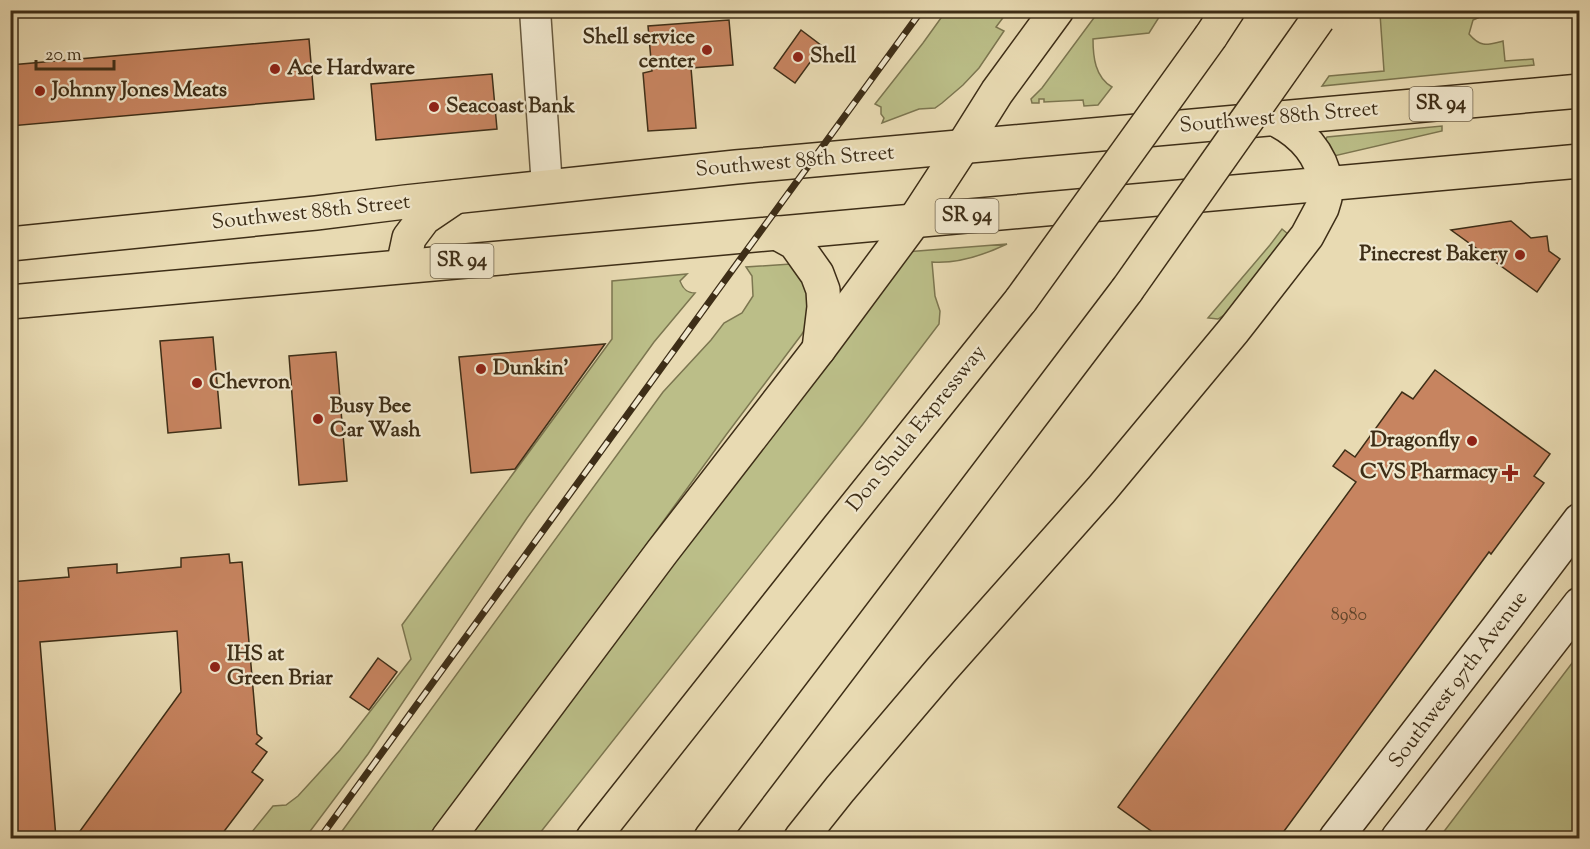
<svg xmlns="http://www.w3.org/2000/svg" width="1590" height="849" font-family="'Sorts Mill Goudy',serif">
<rect width="100%" height="100%" fill="#e8dab2"/>
<filter id="stains"><feTurbulence type="fractalNoise" baseFrequency=".00333" numOctaves="4"/><feColorMatrix values="0 0 0 0 .2 0 0 0 0 .09 0 0 0 0 .02 0 0 0 .5 -.17"/></filter>
<radialGradient id="worn" r=".72"><stop offset=".6" stop-color="#630" stop-opacity="0"/><stop offset="1" stop-color="#630" stop-opacity=".3"/></radialGradient>
<g fill="#bbbe88" stroke="#7c7650" stroke-width="1.5">
<path d="M1377,10L1494,11L1473,20L1469,34C1481,48 1487,45 1503,41L1505,61L1533,59L1534,65L1322,86L1329,76L1384,71L1380,14H1374Z"/>
<polygon points="946,11 1008,11 996,27 1004,31 979,68 963,85 942,103 935,108 919,109 882,123 884,118 881,114 881,107 875,104 923,43"/>
<path d="M1099,11H1163L1149,33L1093,39C1093,57 1095,77 1112,87L1098,105L1084,106L1083,100L1044,102V99H1039V103H1032L1031,99L1042,88Z"/>
<polygon points="1442,126 1442,131 1334,156 1325,141 1327,137"/>
<polygon points="1282,229 1288,234 1227,313 1218,319 1208,318 1270,245"/>
<path d="M1007,244C984,255 958,264 932,262L935,296L940,311L939,324L863,424L536,838H465L905,252Z"/>
<polygon points="791,264 809,284 809,322 802,334 726,435 433,838 337,838 663,392 711,340 724,323 742,313 753,296 752,276 746,267"/>
<path d="M687,274L680,281C683,289 687,293 695,293L654,342L527,518L368,754L305,838H247L273,806L286,805L298,796L340,750L411,659L402,625L612,339V281Z"/>
<polygon points="1579,654 1579,838 1439,838"/>
</g>
<g fill="#c78460" stroke="#3e2e17" stroke-width="1.5">
<polygon points="729,20 733,65 691,68 696,128 648,131 643,73 652,71 648,26"/>
<polygon points="801,30 822,46 795,83 774,68"/>
<polygon points="309,39 314,99 10,126 10,65"/>
<polygon points="492,74 497,129 376,140 371,84"/>
<polygon points="1511,221 1531,238 1547,236 1549,251 1560,259 1537,292 1451,230"/>
<polygon points="213,337 221,428 168,433 160,341"/>
<polygon points="605,344 515,469 471,473 459,357"/>
<polygon points="336,352 347,481 299,485 289,356"/>
<polygon points="1435,370 1550,454 1534,476 1544,483 1491,554 1489,552 1279,838 1161,838 1118,807 1356,482 1333,466 1345,450 1355,457 1402,392 1413,399"/>
<polygon points="229,554 230,563 242,562 257,734 262,738 256,744 267,752 252,772 263,780 219,838 75,838 181,692 177,631 40,642 56,838 10,838 10,582 69,577 68,568 117,564 117,573 181,567 181,558"/>
<polygon points="378,658 397,672 369,710 350,697"/>
</g>
<g fill="none" stroke-linecap="round" stroke-linejoin="round">
<g stroke="#68593e" stroke-width="33">
<polyline id="street" points="535,10 547,187"/>
</g>
<g stroke="#3e2e17" stroke-width="36">
<g id="secondary">
<polyline points="1336,838 1498,628 1580,520"/>
<polyline points="1398,838 1580,604"/>
</g>
</g>
<g stroke="#3e2e17" stroke-width="36">
<g id="primary">
<path d="M1275,119C1301,132 1321,153 1326,183"/>
<polyline points="914,221 963,146"/>
<polyline points="10,244 316,213 405,202 736,167 1580,91"/>
<polyline points="403,266 409,238 424,218 455,197"/>
<polyline points="10,302 1580,161"/>
</g>
</g>
<g stroke="#3e2e17" stroke-width="36">
<g id="highway">
<polyline points="1211,36 1228,10"/>
<polyline points="963,146 997,92 1057,10"/>
<polyline points="777,233 795,243 817,274 823,290 824,307 819,349"/>
<polyline points="448,838 662,552 819,349 914,221"/>
<polyline points="593,838 839,527 1021,300"/>
<polyline points="711,838 1127,290"/>
<polyline points="801,838 840,789 942,669 1101,490 1234,330 1307,236 1322,208 1325,198 1326,183"/>
</g>
</g>
<use href="#street" stroke="#f0e7cd" stroke-width="30"/>
<use href="#secondary" stroke="#f0e7cd" stroke-width="33"/>
<use href="#primary" stroke="#e8dab2" stroke-width="33"/>
<use href="#highway" stroke="#e8dab2" stroke-width="33"/>
<g stroke="#3e2e17" stroke-width="7">
<polyline id="rail" points="320,838 736,265 922,10"/>
</g>
<use href="#rail" stroke="#f0e7cd" stroke-width="4.5" stroke-dasharray="14" stroke-linecap="butt"/>
<g stroke="#3e2e17" stroke-width="36" stroke-linecap="butt">
<g id="highway-bridge">
<polyline points="1127,290 1318,19"/>
<polyline points="1021,300 1211,36"/>
</g>
</g>
<use href="#highway-bridge" stroke="#e8dab2" stroke-width="33"/>
</g>
<g fill="#8f2418" stroke="#f0e7cd" stroke-width="2">
<circle cx="707" cy="50" r="6"/>
<circle cx="798" cy="57" r="6"/>
<circle cx="275" cy="69" r="6"/>
<circle cx="40" cy="91" r="6"/>
<circle cx="434" cy="107" r="6"/>
<circle cx="1520" cy="255" r="6"/>
<circle cx="481" cy="369" r="6"/>
<circle cx="197" cy="383" r="6"/>
<circle cx="318" cy="419" r="6"/>
<circle cx="1472" cy="441" r="6"/>
<path d="M1507 464h6v6h6v6h-6v6h-6v-6h-6v-6h6z"/>
<circle cx="215" cy="667" r="6"/>
</g>
<g text-anchor="middle" dominant-baseline="central" stroke-width="4.5" stroke-linejoin="round" paint-order="stroke">
<g font-size="18" fill="#604429">
<text x="1349" y="616">8980</text>
</g>
<g fill="#f0e7cd" stroke="#73664e" stroke-width="1.5">
<rect x="1409.5" y="87" width="63" height="34" rx="4.5"/>
<rect x="935.5" y="199" width="63" height="34" rx="4.5"/>
<rect x="430.5" y="244" width="63" height="34" rx="4.5"/>
</g>
<g font-size="20" font-weight="bold" fill="#3e2e17">
<text x="1441" y="104">SR 94</text>
<text x="967" y="216">SR 94</text>
<text x="462" y="261">SR 94</text>
</g>
<g font-size="21" font-weight="bold" fill="#3e2e17" stroke="#f0e7cd" text-anchor="start">
<text x="695" y="38" text-anchor="end">Shell service<tspan x="695" dy="24">center</tspan></text>
<text x="810" y="57">Shell</text>
<text x="287" y="69">Ace Hardware</text>
<text x="52" y="91">Johnny Jones Meats</text>
<text x="446" y="107">Seacoast Bank</text>
<text x="1508" y="255" text-anchor="end">Pinecrest Bakery</text>
<text x="493" y="369">Dunkin'</text>
<text x="209" y="383">Chevron</text>
<text x="330" y="407">Busy Bee<tspan x="330" dy="24">Car Wash</tspan></text>
<text x="1460" y="441" text-anchor="end">Dragonfly</text>
<text x="1498" y="473" text-anchor="end">CVS Pharmacy</text>
<text x="227" y="655">IHS at<tspan x="227" dy="24">Green Briar</tspan></text>
</g>
<g font-size="21" fill="#3e2e17" stroke="#f0e7cd">
<text transform="translate(1279 118) rotate(-5)">Southwest 88th Street</text>
<text transform="translate(795 162) rotate(-5)">Southwest 88th Street</text>
<text transform="translate(311 213) rotate(-6)">Southwest 88th Street</text>
<text transform="translate(917 429) rotate(-51)">Don Shula Expressway</text>
<text transform="translate(1459 680) rotate(-53)">Southwest 97th Avenue</text>
</g>
</g>
<rect width="1590" height="849" fill="none" stroke="#e8dab2" stroke-width="36"/>
<rect x="12" y="12" width="1566" height="825" fill="none" stroke="#3e2e17" stroke-width="3"/>
<rect x="18" y="18" width="1554" height="813" fill="none" stroke="#3e2e17" stroke-width="1.5"/>
<path d="M36 60v9h78v-9" fill="none" stroke="#3e2e17" stroke-width="3"/>
<text x="45" y="60" font-size="18" fill="#3e2e17" stroke="#f0e7cd" stroke-width="4.5" paint-order="stroke">20 m</text>
<rect width="100%" height="100%" filter="url(#stains)"/>
<rect width="100%" height="100%" fill="url(#worn)"/>
</svg>
